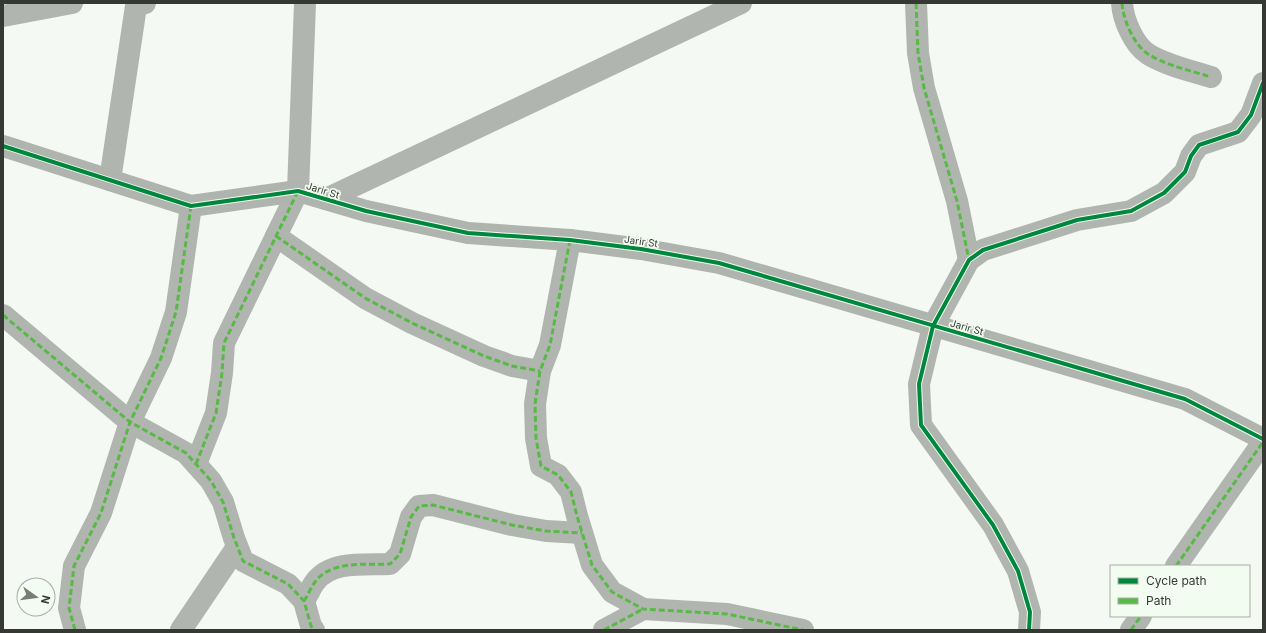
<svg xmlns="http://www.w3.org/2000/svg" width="1266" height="633" font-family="Inter,sans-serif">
<rect width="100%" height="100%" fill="#f4f9f3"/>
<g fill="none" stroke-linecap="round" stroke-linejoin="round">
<g stroke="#b1b5b0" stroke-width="22">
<polyline points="916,3 918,53 924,88 957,201 969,260"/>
<path d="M1122,3C1123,20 1134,45 1148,54C1165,65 1192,71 1211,77"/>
<polyline points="3,16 72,3"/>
<polyline points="110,180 136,6 145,3"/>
<polyline points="326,199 741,3"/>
<polyline points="276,236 365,298 412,323 484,356 512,366 540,371"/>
<polyline points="570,240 550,345 540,371 535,404 536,438 541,466 558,475 571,492 577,516 592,565 612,592 643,609 727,614 803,630"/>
<polyline points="3,315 130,422 186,453 211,481 223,502 234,538 243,561 288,584 304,601 311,626 314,630"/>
<polyline points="196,464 216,413 222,373 224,343 298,191 305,3"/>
<polyline points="1176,566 1263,442"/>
<path d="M304,601C308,595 311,587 315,582C331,560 366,565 390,564L400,554L411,517L419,506L433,505L512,525L546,531L582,533"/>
<polyline points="75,630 69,608 74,566 101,513 130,422 161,358 176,312 191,206"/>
<polyline points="181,630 237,547"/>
<polyline points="604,630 643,609"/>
<polyline points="1029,630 1030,612 1018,571 993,525 921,425 919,384 933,326 969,260 983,250 1077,220 1131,211 1164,193 1185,172 1191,156 1199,145 1238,132 1251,115 1263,83"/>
<polyline points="1131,630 1141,616"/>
</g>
<polyline stroke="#b0b4ae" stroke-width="22" points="3,146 191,206 298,191 366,211 468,233 570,240 641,249 719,263 1185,399 1263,439"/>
<g stroke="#58b947" stroke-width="3" stroke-dasharray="6 3" stroke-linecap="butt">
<polyline points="916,3 918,53 924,88 957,201 969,260"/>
<path d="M1122,3C1123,20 1134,45 1148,54C1165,65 1192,71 1211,77"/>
<polyline points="276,236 365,298 412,323 484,356 512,366 540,371"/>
<polyline points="570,240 550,345 540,371 535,404 536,438 541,466 558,475 571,492 577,516 592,565 612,592 643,609 727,614 803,630"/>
<polyline points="3,315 130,422 186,453 211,481 223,502 234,538 243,561 288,584 304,601 311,626 314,630"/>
<polyline points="196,464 216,413 222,373 224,343 298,191"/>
<polyline points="1176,566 1263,442"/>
<path d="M304,601C308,595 311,587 315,582C331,560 366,565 390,564L400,554L411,517L419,506L433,505L512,525L546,531L582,533"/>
<polyline points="75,630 69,608 74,566 101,513 130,422 161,358 176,312 191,206"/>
<polyline points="604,630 643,609"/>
<polyline points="1131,630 1141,616"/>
</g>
<g stroke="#f3fcf0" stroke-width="6">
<g id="cycleway">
<polyline points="3,146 191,206 298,191 366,211 468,233 570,240 641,249 719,263 1185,399 1263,439"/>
<polyline points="1029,630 1030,612 1018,571 993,525 921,425 919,384 933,326 969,260 983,250 1077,220 1131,211 1164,193 1185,172 1191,156 1199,145 1238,132 1251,115 1263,83"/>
</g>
</g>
<use href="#cycleway" stroke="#00873e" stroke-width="4"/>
</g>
<g text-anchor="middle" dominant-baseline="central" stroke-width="3.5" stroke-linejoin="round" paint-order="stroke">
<g font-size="10" fill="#353833" stroke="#f3fcf0">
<text transform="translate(323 190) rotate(17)">Jarir St</text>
<text transform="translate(641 241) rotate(8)">Jarir St</text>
<text transform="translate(967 327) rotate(16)">Jarir St</text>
</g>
</g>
<rect width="1266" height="633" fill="none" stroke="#353833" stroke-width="8"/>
<rect x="1110" y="565" width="140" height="52" fill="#f3fcf0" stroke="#a7aea4"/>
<rect x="1118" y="578" width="20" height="6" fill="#00873e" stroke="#a7aea4"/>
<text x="1146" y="585" font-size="12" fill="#353833">Cycle path</text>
<rect x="1118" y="598" width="20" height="6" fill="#58b947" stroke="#a7aea4"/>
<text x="1146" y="605" font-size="12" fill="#353833">Path</text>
<g transform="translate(36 597) rotate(104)"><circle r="19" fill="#f3fcf0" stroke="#a7aea4"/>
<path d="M0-3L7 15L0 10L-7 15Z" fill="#787c76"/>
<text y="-6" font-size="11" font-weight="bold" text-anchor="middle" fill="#353833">N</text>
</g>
</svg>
